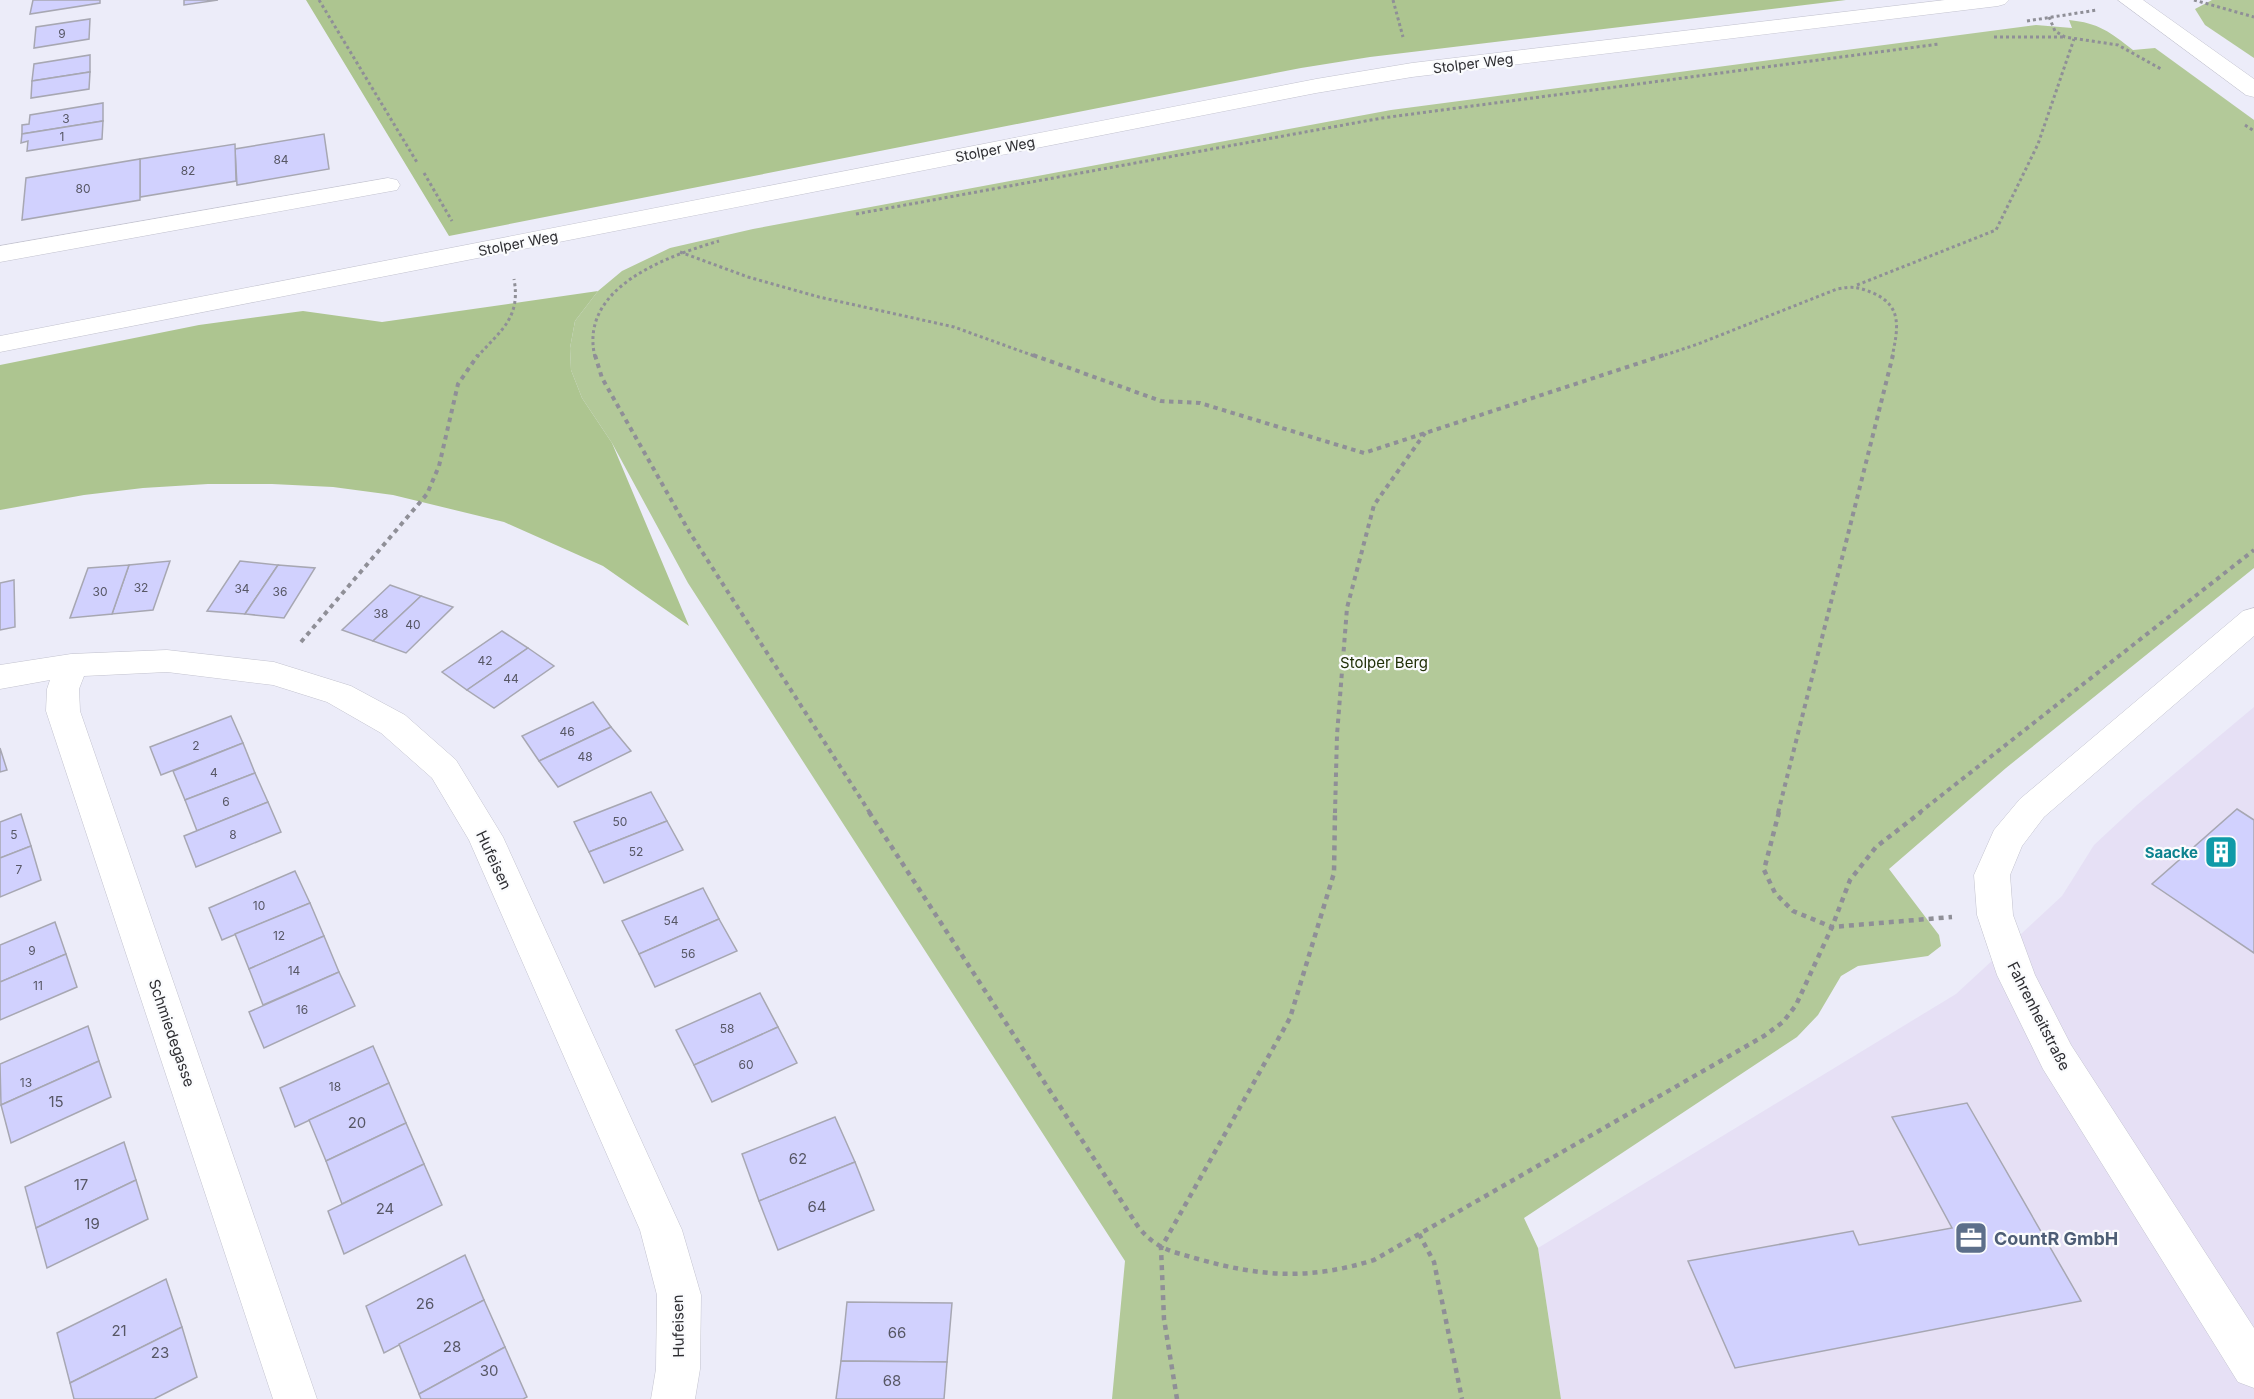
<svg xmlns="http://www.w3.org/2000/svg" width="2254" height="1399" font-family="Inter,sans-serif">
<rect width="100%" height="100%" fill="#ececf9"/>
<polygon fill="#e6e0f5" points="2254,707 2254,1399 1561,1399 1538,1248 1956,994 2062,896 2094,845 2137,805"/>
<g fill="#b3c999">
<polygon points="2212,0 2254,0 2254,58 2205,25 2195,9"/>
<path d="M2069,20C2099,23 2110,32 2133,50L2155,48L2254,120V568L2006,768L1889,869L1939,935L1941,946L1928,956L1858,966L1841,976L1818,1015L1797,1037L1524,1218L1538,1248L1561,1399H1112L1125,1261L688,583L612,443L582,398L571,370L570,348L575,321L598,291L622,271L670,248L753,229L1391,110L2036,25L2072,28Z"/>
</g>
<g fill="#adc590">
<polygon points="306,0 1846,0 1370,57 1301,68 449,236"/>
<polygon points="598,291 575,321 570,348 571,370 582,398 612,443 689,626 603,566 504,522 393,495 333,487 272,484 208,484 143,488 84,495 0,510 0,365 199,325 303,311 382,322"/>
</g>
<g fill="#d1d1fe" stroke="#a7a7b2" stroke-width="1.5">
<polygon points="33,0 100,0 100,3 30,14"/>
<polygon points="184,0 218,0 184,5"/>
<polygon points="90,19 89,39 34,48 36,27"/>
<polygon points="90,55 90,72 32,81 34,64"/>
<polygon points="90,72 89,89 31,98 32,81"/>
<polygon points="103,103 103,121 22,134 22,125 29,124 30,115"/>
<polygon points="103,121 102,139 27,151 28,141 21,143 22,134"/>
<polygon points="324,134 329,169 237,185 235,149"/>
<polygon points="235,144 236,181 140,197 140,159"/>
<polygon points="140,159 140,200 22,220 26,178"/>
<polygon points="170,561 153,610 112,614 129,565"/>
<polygon points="240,561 278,565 245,614 207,611"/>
<polygon points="129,565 112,614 70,618 88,568"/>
<polygon points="278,565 315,568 284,618 245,614"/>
<polygon points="14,580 15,627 0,630 0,583"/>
<polygon points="390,585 421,596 373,641 342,630"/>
<polygon points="421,596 453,607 406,653 373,641"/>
<polygon points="502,631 528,648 467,690 442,672"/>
<polygon points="528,648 554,666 494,708 467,690"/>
<polygon points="593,702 611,727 539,761 522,736"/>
<polygon points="231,716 243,743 161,775 150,747"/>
<polygon points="611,727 631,751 558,787 539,761"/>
<polygon points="243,743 255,773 185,800 173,771"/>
<polygon points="0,748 7,770 0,772"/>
<polygon points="255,773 268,802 197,831 185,800"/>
<polygon points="651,792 667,821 589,852 574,822"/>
<polygon points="268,802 281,832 196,867 184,836"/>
<polygon points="2237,809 2254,820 2254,953 2152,884"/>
<polygon points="21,814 31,846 0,858 0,822"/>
<polygon points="667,821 683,850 604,883 589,852"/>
<polygon points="31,846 41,880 0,897 0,858"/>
<polygon points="295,871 310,903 222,940 209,908"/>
<polygon points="703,888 719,919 639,954 622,921"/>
<polygon points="310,903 324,936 249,969 235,934"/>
<polygon points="719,919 737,951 655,987 639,954"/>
<polygon points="55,922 66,954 0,982 0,945"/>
<polygon points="324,936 339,972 263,1005 249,969"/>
<polygon points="66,954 77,987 0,1020 0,982"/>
<polygon points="339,972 355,1006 264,1048 249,1012"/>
<polygon points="760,993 778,1027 694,1065 676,1030"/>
<polygon points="88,1026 99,1061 1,1105 0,1064"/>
<polygon points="778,1027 797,1063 712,1102 694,1065"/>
<polygon points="373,1046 389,1083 295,1127 280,1088"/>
<polygon points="99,1061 111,1097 11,1143 1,1105"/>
<polygon points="389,1083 406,1123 326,1161 309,1120"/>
<polygon points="1967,1103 2081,1301 1735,1368 1688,1261 1853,1231 1859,1245 1952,1228 1892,1117"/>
<polygon points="835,1117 855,1162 759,1201 742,1154"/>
<polygon points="406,1123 424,1164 342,1204 326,1161"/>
<polygon points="124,1142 136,1180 36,1228 25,1187"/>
<polygon points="855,1162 874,1210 778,1250 759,1201"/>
<polygon points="424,1164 442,1205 344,1254 328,1211"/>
<polygon points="136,1180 148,1219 47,1268 36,1228"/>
<polygon points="465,1255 484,1300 384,1353 366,1306"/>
<polygon points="166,1279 182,1327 70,1383 57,1333"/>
<polygon points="484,1300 505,1347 419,1394 399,1344"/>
<polygon points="847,1302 952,1303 947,1362 841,1361"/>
<polygon points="182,1327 197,1377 154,1399 74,1399 70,1383"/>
<polygon points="505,1347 527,1397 523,1399 421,1399 419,1394"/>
<polygon points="841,1361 947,1362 944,1399 836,1399"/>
</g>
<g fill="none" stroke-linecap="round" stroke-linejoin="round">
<g stroke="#c3c3cf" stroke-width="1">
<g id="minor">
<polygon points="1945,0 2009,0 2005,4 1998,6 1412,77 1316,93 0,352 0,336 1316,79 1412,63"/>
<polygon points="2118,0 2143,0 2254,79 2254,97 2246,95"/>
<polygon points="388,178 397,180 400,185 397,190 0,262 0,246"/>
<polygon points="2254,608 2254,636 2044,817 2022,846 2010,875 2013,915 2035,975 2071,1045 2254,1328 2254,1388 2238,1382 2043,1069 1997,975 1977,915 1974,875 1994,830 2020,799 2243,611"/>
<polygon points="167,650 274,662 351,686 405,715 456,760 503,837 682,1230 701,1295 700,1369 695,1399 651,1399 656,1369 657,1295 640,1230 469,840 432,778 381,733 327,702 273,685 167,672 84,676 79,689 80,711 317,1399 273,1399 46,711 47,689 50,680 0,689 0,665 71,654"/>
</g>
</g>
<g stroke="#8f8f97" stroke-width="3" stroke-dasharray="3 3" stroke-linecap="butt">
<polyline points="319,0 418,164"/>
<polyline points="1393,0 1403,37"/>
<polyline points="2194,0 2254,17"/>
<polyline points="2049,17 2055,31 2065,37 2118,45 2161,69"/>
<polyline points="2027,21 2097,10"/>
<polyline points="1994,37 2065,37"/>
<polyline points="2245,125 2254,131"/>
<polyline points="424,173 452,221"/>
<polyline points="856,214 1382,118 1939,44"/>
<polyline points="680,252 748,277 819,297 954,327 1037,357"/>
<polyline points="1857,285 1996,230 2038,144 2074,39"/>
<path d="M477,357C501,330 521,318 514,279"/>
<path d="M595,357C578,287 668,256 719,241"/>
<path d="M1659,357L1698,344L1837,289C1854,286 1858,287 1873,293C1903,306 1898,329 1892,357"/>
</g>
<g stroke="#8f8f97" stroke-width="4" stroke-dasharray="4.5 4.5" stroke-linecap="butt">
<polyline points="595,355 602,378 690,533 870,813"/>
<polyline points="1033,355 1161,401 1200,403 1364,453 1664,355"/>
<polyline points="301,642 427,494 439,466 458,384 478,355"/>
<polyline points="1335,813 1337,735 1347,608 1374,505 1425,433"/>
<polyline points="1778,813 1893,355"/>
<polyline points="1919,813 2254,550"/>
</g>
<g stroke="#8f8f97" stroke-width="4.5" stroke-dasharray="5 5" stroke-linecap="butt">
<path d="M869,812L1139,1228C1158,1250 1171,1251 1198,1259C1262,1277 1310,1280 1374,1260L1764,1036L1783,1022L1796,1005L1832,927L1850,880L1876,847L1921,812"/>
<polyline points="1779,812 1764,870 1775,893 1793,911 1832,927 1952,917"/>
<polyline points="1419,1234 1434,1262 1462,1399"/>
<polyline points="1177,1399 1164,1319 1161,1248 1290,1018 1334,873 1335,812"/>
</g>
<use href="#minor" fill="#fff" fill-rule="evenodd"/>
</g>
<defs>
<g id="building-square" transform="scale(1.725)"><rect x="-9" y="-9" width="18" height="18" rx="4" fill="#0f9aa8" stroke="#fafbfd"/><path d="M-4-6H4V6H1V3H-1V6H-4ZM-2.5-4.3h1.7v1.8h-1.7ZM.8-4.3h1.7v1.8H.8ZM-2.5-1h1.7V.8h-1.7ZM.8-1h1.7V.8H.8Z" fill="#fff"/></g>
<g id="office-square" transform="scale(1.725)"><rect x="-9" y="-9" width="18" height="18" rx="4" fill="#5c6f8a" stroke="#fafbfd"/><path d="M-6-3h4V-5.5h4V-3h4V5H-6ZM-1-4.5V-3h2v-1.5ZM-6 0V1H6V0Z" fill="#fff"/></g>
</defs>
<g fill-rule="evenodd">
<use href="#building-square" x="2221" y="852"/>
<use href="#office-square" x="1971" y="1238"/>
</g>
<g text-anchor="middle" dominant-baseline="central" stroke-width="4.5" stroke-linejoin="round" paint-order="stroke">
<g font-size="12" fill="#575765">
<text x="62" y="33">9</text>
<text x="66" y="118">3</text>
<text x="62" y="136">1</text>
<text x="281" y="159">84</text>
<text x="188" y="170">82</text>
<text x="83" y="188">80</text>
<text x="141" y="587">32</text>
<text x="242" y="588">34</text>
<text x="100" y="591">30</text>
<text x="280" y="591">36</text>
<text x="381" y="613">38</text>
<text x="413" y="624">40</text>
<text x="485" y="660">42</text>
<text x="511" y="678">44</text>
<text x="567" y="731">46</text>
<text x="196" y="745">2</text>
<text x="585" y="756">48</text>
<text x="214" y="772">4</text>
<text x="226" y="801">6</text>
<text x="620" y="821">50</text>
<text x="14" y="834">5</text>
<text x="233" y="834">8</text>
<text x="636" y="851">52</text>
<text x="19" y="869">7</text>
<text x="259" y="905">10</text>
<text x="671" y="920">54</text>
<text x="279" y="935">12</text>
<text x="32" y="950">9</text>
<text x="688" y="953">56</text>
<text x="294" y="970">14</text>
<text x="38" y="985">11</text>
<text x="302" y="1009">16</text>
<text x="727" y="1028">58</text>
<text x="746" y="1064">60</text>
<text x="26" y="1082">13</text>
<text x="335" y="1086">18</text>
</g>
<g font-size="14" fill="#2e2e32" stroke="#fafbfd">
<text transform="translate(1473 63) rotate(-7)">Stolper Weg</text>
<text transform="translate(995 149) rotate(-11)">Stolper Weg</text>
<text transform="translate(518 243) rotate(-11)">Stolper Weg</text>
</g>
<g font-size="15" fill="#202f07" stroke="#fafbfd">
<text x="1384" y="662">Stolper Berg</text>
</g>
<g font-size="15" font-weight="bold" fill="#0d838f" stroke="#fafbfd" text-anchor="end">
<text x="2198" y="852">Saacke</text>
</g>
<g font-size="15" fill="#2e2e32" stroke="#fafbfd">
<text transform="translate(494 860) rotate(65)">Hufeisen</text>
<text transform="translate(2039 1016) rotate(63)">Fahrenheitstraße</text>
<text transform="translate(172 1033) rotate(71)">Schmiedegasse</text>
<text transform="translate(678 1326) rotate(-91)">Hufeisen</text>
</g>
<g font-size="15" fill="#575765">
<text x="56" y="1101">15</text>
<text x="357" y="1122">20</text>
<text x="798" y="1158">62</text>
<text x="81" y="1184">17</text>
<text x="817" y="1206">64</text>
<text x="385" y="1208">24</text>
<text x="92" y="1223">19</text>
<text x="425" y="1303">26</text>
<text x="119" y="1330">21</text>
<text x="897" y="1332">66</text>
<text x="452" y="1346">28</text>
<text x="160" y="1352">23</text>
<text x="489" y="1370">30</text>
<text x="892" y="1380">68</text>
</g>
<g font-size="18" font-weight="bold" fill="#4e5e75" stroke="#fafbfd" text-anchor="start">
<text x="1994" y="1238">CountR GmbH</text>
</g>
</g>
</svg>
